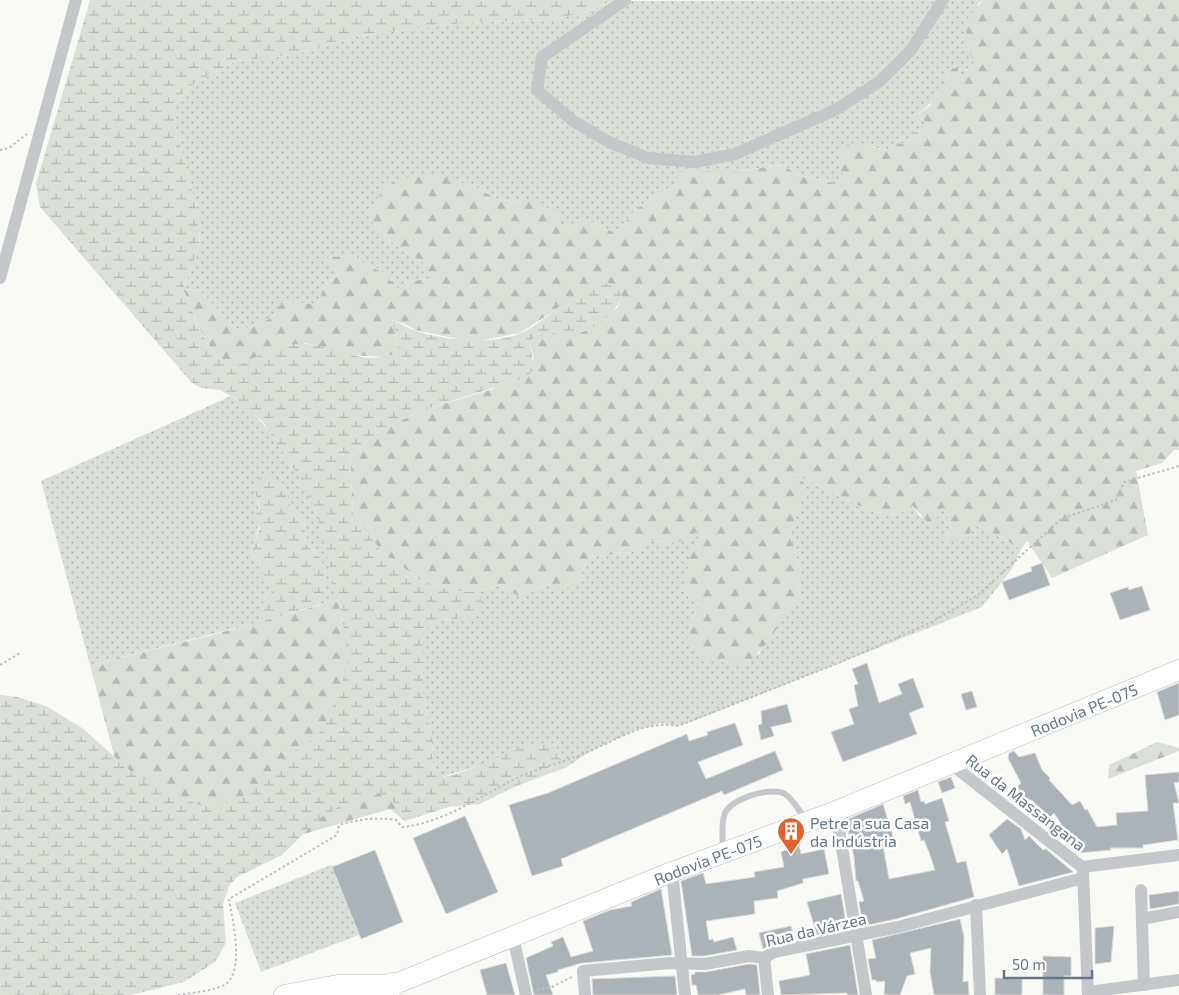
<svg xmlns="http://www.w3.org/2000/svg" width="1179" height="995" font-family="'Exo 2',sans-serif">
<defs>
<pattern id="grass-dots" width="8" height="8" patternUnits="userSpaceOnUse" patternTransform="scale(1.25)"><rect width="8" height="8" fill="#dae0d7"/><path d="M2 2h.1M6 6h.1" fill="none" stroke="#b5bab4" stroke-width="1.8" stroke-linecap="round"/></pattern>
<pattern id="forest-firs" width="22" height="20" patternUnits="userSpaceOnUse" patternTransform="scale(1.25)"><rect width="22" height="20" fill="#dae0d7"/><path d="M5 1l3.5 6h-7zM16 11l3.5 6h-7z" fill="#b5bab4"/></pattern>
<pattern id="wetland-marsh" width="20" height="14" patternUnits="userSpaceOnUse" patternTransform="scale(1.25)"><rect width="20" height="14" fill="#dae0d7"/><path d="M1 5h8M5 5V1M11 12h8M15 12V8" fill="none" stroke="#b5bab4"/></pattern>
</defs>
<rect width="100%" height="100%" fill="#f9f9f6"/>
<g fill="url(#grass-dots)">
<path d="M983,0L978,4L967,48L974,63L973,66L965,70V75L958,76L949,69C946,92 929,106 911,119L921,118L930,125L912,134V139L905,144L896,143L887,150L867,146C857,161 847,186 826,182C819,180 816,180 812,176L801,177L783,165L737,171H705L675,184L635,210L616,234L595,223L559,231L538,203L499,200L473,186L368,215C382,239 402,250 426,264L430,279L412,281L401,292L384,273L364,264L354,255L325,258L339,273L326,284L317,304L282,302L272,318L239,331L200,291L183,289L200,244L198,213L175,125L173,107L183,93L196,82L236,61L293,55L360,36L462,23L549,20L583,13L614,1Z"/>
<path d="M231,396C261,411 305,478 316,511C326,539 331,570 338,600L318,605C325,576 332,564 306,545L304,519L291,506L281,480L254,488C263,515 260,527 251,553L259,560L264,577L271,581L276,592L265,595L260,622L90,665L41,481Z"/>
<polygon points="793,473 872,512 899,514 913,506 921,518 944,507 951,526 946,539 974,522 1021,549 1012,569 982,607 693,721 678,726 661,723 633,731 591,751 565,768 554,743 442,777 433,767 432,740 423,694 423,630 440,620 468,618 481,596 475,592 499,585 518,596 550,584 577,582 589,557 633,552 646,542 655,540 665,544 696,532 700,540 687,576 684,590 690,599 698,605 689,632 759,654 765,641 800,597 798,579 801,571 790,535 801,500"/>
<polygon points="331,865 359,935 261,972 235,903"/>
</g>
<g fill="url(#forest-firs)">
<path d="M983,0H1179V450H1174L1162,463L1136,471L1148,535L1052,578L1027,541L1021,549L974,522L967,540L946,539L951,526L944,507L931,526L913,506L899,514L872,512L795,474L804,484V493L790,535L801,571L798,579L800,598C786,612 760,658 745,663C738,665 728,663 721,662C702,660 698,657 686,642L698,605L690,599L684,590L691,546L700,540L696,532L687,540L665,544L655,540L646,542L633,552L589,557L577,582L562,591L550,584L518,596L499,585L475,592L456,591L423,582L381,551L353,513L350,458L374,434L420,411L493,389L534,359L530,343L536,334L549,331L567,335L617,308L622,297L617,284L592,286L520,333L473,342L415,330L405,324L392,320L398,346L394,354L384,357L348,355L306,343L234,368C205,357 196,316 183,289L200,291L239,331L272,318L282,302L317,304L326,284L339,274L324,258L354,255L364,264L384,273L401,292L412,281L429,279L426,264C402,250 382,239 368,215L385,186L411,176L437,175L473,186L499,200L538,203L562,215L559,230C587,216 590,220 616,234L635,210L675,184L679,171H737L783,165L801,177L812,176L817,180L821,178C829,185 838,183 845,177L841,171V151L850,143L887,150L896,143L905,144L912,139V134L930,125L921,118L910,119L930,106L931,100L937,96L938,89C946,85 948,77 949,69L958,68V76L965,75V71L973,66L974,63L967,48L966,21Z"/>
<polygon points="338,600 343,622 370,684 405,821 390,809 147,879 90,665 212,635"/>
<polygon points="1157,742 1179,748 1179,751 1108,779 1109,765"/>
</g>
<g fill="url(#wetland-marsh)">
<path d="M90,0H615L583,13L549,20L462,23L360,36L293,55L236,61L196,82L183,93L173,107L175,125L198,213L200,244L183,289C196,316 205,357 234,368C256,357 281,341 307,344C338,346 360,366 394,354L398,346L392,320C400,323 408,328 416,331C446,340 491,346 521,333C553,319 579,277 617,284L622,297C614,315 588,336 567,335C555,334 548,331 536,334L530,343L534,369L527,377L420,411L374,434L350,458L353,513L381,551L423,582L456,591L475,592L481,596V607L468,618L440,620L423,631V694L432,740L433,767L443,777C485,769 509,744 554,743L565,768L514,787L480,804L449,807L405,821L391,798L379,794L344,804L320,818L282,855L237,877L229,886L223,904L226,943L215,962L184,982L131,995H0V695L17,697L46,706L82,728L133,773L181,798L203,806L235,801L268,779L281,760L317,737L329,716L337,697L346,671L348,656L343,622L316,510L297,474L263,422L235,398L220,390L201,388L192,383L40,207L36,184Z"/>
<path d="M263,475L273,476L281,480L291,506L304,519L306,545C333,565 325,576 318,605L260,622L265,595L275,592L271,581L264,577L259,560L251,553L260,527L253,519L260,508L254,488L258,479Z"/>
</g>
<g fill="#abb3b9" stroke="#dadad8">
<polygon points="1042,563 1050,585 1009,600 1002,582 1032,571 1031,567"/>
<polygon points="1142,586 1150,610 1120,620 1110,593 1128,587 1129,590"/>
<polygon points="867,663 879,703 902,694 898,684 913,678 924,707 909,713 917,734 843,762 831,732 854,724 849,709 858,706 854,685 858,684 852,669"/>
<polygon points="1179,683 1179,715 1165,720 1157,692"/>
<polygon points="972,691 977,707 966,710 961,694"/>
<polygon points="787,704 792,722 771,727 774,736 761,740 758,725 762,724 761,711"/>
<polygon points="735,723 743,745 698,762 706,779 775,751 783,770 724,795 722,791 561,859 563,866 532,876 509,805 548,793 687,734 689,741 708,735 707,732"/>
<polygon points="1014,751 1019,757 1035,753 1042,770 1050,778 1049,780 1072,805 1080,801 1085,810 1087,809 1097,827 1117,825 1116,813 1148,811 1145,775 1179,772 1179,782 1174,783 1179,803 1173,803 1178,840 1143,845 1143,848 1110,848 1111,850 1078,853 1068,846 1074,843 1054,813 1049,818 1033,801 1012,793 1021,783 1008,758 1009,753"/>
<polygon points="951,777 955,788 942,793 938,782"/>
<polygon points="918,790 921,802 924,801 925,804 942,798 949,821 945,822 957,863 966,861 974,897 896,919 863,926 859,902 864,901 858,881 856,881 854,857 846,820 883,804 895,843 883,846 889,879 935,870 929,852 924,840 921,841 910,802 905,804 903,796"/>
<polygon points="465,816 498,892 446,914 413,838"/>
<polygon points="1007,819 1021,829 1025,840 1029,836 1043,850 1046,849 1073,872 1019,886 1007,849 1002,854 989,835"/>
<polygon points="799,845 801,854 824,849 829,874 803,879 803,883 777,891 778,898 754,901 755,914 706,921 709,940 713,939 714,942 733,937 737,950 704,956 692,956 681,881 703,873 706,884 755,877 754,872 784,867 781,852"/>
<polygon points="375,850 403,922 361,939 332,867"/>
<polygon points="661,889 672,955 582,963 558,970 558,972 546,975 553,995 534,995 526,958 553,946 551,942 563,937 571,957 593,951 583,921 610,910 632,906 631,902"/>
<polygon points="1179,891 1179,904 1150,909 1149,895"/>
<polygon points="841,894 847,929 817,935 807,902"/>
<polygon points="960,919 964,937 963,982 968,981 969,995 934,995 930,972 931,948 910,953 915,974 907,976 900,995 884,995 885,981 877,982 876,980 872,980 868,959 876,958 872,940"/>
<polygon points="791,926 794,940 772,944 763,949 759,933"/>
<polygon points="1114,926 1111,962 1095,964 1095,928"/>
<polygon points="850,945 858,995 847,995 847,993 781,995 779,981 810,975 806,954"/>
<polygon points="1043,956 1071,957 1071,976 1064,976 1064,995 1043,995"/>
<polygon points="506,963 515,995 487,995 480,970"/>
<polygon points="749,964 757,965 760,995 746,995 745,989 718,995 698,995 696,985 692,985 691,975 695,974 695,972 706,972"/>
<polygon points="675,976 677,995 593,995 592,979"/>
<polygon points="995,978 1022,979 1022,995 995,995"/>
</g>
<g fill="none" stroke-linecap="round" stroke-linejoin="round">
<g stroke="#b7bbbf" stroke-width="21">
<g id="primary">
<path id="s1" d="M378,991L672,872L836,811L1179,670"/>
<polyline points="284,995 338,985 392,985"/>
</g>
</g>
<g stroke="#b7babe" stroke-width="25">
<polyline id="highway" points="376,995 392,985"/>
</g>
<g stroke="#bec0c3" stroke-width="2" stroke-dasharray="2.5 2.5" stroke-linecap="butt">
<polyline points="0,150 9,148 27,134"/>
<polyline points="0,665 20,653"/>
<polyline points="537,990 552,987 572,977"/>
<path d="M178,995C190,993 214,991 224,985C246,973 232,919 229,899L337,835L339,825C359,819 375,817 396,820L402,827C444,823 480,796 517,778C541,767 568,761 592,750C620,738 646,720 678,726L841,662L930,623L978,595L1061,519L1116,500L1124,482L1179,466"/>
</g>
<path stroke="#c4c8cb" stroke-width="6" d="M723,851C723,840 721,826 724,816C727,799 771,786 785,794C793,799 799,811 805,818"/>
<g stroke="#c4c8cb" stroke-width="12">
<polyline points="625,0 542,57 537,90 573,121 609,142 648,158 695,162 735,154 835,110 879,82 911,50 943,0"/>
<polyline points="0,278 76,0"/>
<polyline points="951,764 1082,867"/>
<polyline points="836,811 866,995"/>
<polyline points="1082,867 1179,855"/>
<polyline points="672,872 685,995"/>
<polyline points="1083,872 1088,995"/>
<polyline points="1141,890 1144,985"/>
<polyline points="976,905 980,995"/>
<polyline points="1142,919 1179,912"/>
<polyline points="513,937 526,995"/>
<polyline points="764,958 768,995"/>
<polyline points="1088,992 1179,980"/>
<polyline points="585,995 583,971 670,963 705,964 749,956 764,958 774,952 898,927 1083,878"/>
</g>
<use href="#primary" stroke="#fff" stroke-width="20"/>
<use href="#highway" stroke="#fff" stroke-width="24"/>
</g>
<defs>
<g id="building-pin" transform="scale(1.4375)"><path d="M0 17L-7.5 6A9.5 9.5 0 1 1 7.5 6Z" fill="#e0632f" stroke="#fff"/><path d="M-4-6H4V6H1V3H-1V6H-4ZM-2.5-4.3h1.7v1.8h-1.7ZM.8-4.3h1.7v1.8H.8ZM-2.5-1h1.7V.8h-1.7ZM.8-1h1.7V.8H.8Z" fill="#fff"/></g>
</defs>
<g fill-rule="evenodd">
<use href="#building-pin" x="791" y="831"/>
</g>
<g text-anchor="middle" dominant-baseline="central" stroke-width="5" stroke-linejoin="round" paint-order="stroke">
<g font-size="16" fill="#687787" stroke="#fff">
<text stroke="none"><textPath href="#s1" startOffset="760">Rodovia PE-075</textPath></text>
<text transform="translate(1026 802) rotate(38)">Rua da Massangana</text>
<text stroke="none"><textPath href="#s1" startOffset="355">Rodovia PE-075</textPath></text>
<text transform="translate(816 929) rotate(-13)">Rua da Várzea</text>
</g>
<g font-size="16" fill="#687787" stroke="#fff" text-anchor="start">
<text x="810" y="822">Petre a sua Casa<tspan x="810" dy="18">da Indústria</tspan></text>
</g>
</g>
<path d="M1004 970v8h88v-8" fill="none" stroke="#687787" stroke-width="2.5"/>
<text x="1012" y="970" font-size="15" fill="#687787" stroke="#ffffff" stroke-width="4" paint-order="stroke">50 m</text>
</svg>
